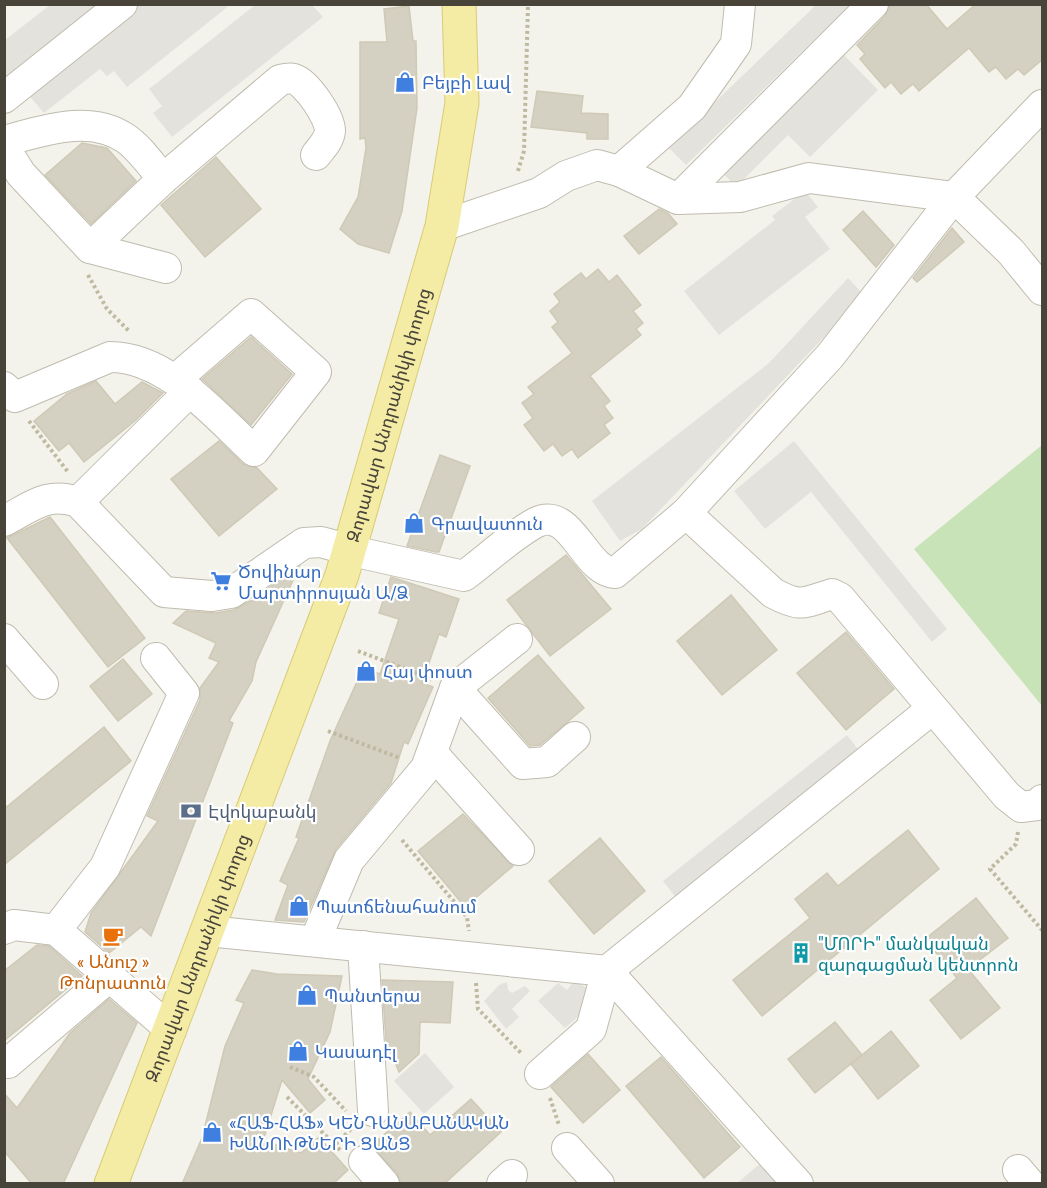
<svg xmlns="http://www.w3.org/2000/svg" width="1047" height="1188" font-family="'Roboto Condensed','Noto Sans Armenian',sans-serif">
<rect width="100%" height="100%" fill="#f4f3eb"/>
<g fill="#e4e2dc">
<polygon points="50,5 106,5 5,85 5,40"/>
<polygon points="138,5 230,5 127,87 114,71 107,76 100,69 44,113 27,93"/>
<polygon points="255,5 312,5 323,17 172,137 153,113 162,106 149,89"/>
<polygon points="816,5 850,5 686,165 668,147"/>
<polygon points="841,52 878,90 810,157 788,135 736,187 721,171"/>
<polygon points="805,191 818,207 805,217 830,249 719,335 684,291 775,220 772,216"/>
<polygon points="848,278 864,295 642,529 620,541 592,501 769,363"/>
<polygon points="794,441 947,629 932,642 811,492 765,529 734,491"/>
<polygon points="847,735 861,753 677,899 663,881"/>
<polygon points="574,981 593,991 590,1006 565,1028 538,1001 558,983 567,990"/>
<polygon points="507,982 508,990 512,993 525,986 530,991 512,1009 519,1017 506,1029 484,1001 499,985"/>
<polygon points="425,1053 454,1087 424,1114 394,1081"/>
<polygon points="762,1162 780,1184 736,1184"/>
</g>
<polygon fill="#c9e3b9" points="1042,445 1042,706 914,549"/>
<g fill="#d4d0c2" stroke="#cfc9b6" stroke-width="1.5">
<polygon points="890,4 926,4 947,29 976,4 1042,4 1042,60 1024,75 1018,69 1006,79 996,67 989,72 969,48 919,91 913,84 901,94 891,82 885,88 860,59 865,54 857,45 885,16"/>
<polygon points="409,6 413,41 416,41 417,108 402,211 389,253 358,244 340,229 358,197 366,148 365,138 360,139 360,42 387,42 384,9"/>
<polygon points="537,91 583,96 581,113 608,114 608,139 587,139 587,133 531,127"/>
<polygon points="82,143 107,148 136,181 91,224 45,175"/>
<polygon points="216,157 261,209 205,257 161,205"/>
<polygon points="659,209 668,213 677,224 639,254 624,236"/>
<polygon points="863,211 894,245 876,267 843,230"/>
<polygon points="952,228 964,242 917,282 913,278"/>
<polygon points="598,269 609,282 617,275 641,305 633,311 643,323 636,329 641,335 590,376 610,401 604,406 613,418 604,425 610,433 578,458 572,449 562,456 553,444 544,451 524,425 533,418 522,403 534,394 528,387 572,353 552,327 558,322 550,311 560,302 554,294 581,273 586,279"/>
<polygon points="251,337 292,374 251,425 202,379"/>
<polygon points="96,381 115,404 142,382 163,393 136,420 84,462 69,443 59,451 34,421 67,394"/>
<polygon points="219,441 243,464 257,468 277,489 219,536 171,479"/>
<polygon points="440,455 470,466 439,552 436,552 407,546"/>
<polygon points="50,517 145,638 108,667 7,538"/>
<polygon points="566,555 611,609 550,656 507,600"/>
<polygon points="299,567 256,662 252,681 229,721 233,723 151,936 141,927 109,953 85,932 91,913 158,821 147,816 200,700 200,688 219,662 209,658 216,643 173,623 186,611 215,613 234,610 250,601 256,601 263,592"/>
<polygon points="391,577 459,599 446,637 439,634 422,683 433,687 408,744 404,742 391,783 336,849 304,922 275,920 288,885 280,881 299,838 296,837 330,741 361,673 370,677 372,671 380,674 399,619 379,613"/>
<polygon points="731,595 777,650 722,695 677,641"/>
<polygon points="846,632 894,689 846,730 797,673"/>
<polygon points="538,655 584,708 540,745 530,746 488,698"/>
<polygon points="123,659 152,694 118,721 90,686"/>
<polygon points="104,727 131,761 4,865 4,809"/>
<polygon points="463,814 513,866 465,907 418,851"/>
<polygon points="908,830 939,869 762,1016 733,980 810,918 795,899 827,873 838,886"/>
<polygon points="600,838 645,891 594,934 549,881"/>
<polygon points="976,898 1008,938 968,969 1000,1008 961,1039 930,1000 957,978 925,939"/>
<polygon points="37,945 49,946 82,976 4,1041 4,971"/>
<polygon points="252,970 277,974 342,976 330,1032 308,1079 325,1100 310,1113 282,1080 263,1141 301,1153 319,1137 348,1170 333,1184 182,1184 202,1138 225,1046 244,1003 236,1000"/>
<polygon points="382,980 453,982 450,1023 420,1022 419,1054 399,1072 386,1040"/>
<polygon points="109,999 137,1023 63,1184 32,1184 4,1151 4,1093 17,1108 70,1033"/>
<polygon points="835,1022 862,1055 815,1093 788,1059"/>
<polygon points="891,1031 919,1066 878,1099 851,1064"/>
<polygon points="588,1054 620,1090 583,1123 551,1087"/>
<polygon points="661,1057 740,1147 704,1178 626,1086"/>
<polygon points="471,1099 501,1132 444,1184 401,1184 397,1173 371,1146 410,1112 430,1135"/>
</g>
<g fill="none" stroke-linecap="round" stroke-linejoin="round">
<g stroke="#bfbcaf" stroke-width="32">
<g id="minor">
<polyline points="4,98 122,4"/>
<path d="M4,141C43,131 89,114 125,138C140,148 151,165 163,179"/>
<polyline points="4,147 21,174 90,248 166,268"/>
<polyline points="619,171 692,107 736,44 740,4"/>
<polyline points="678,199 873,4"/>
<polyline points="442,226 539,193 566,176 597,165 619,171 678,199 740,197 809,178 954,197 1011,252 1042,290"/>
<path d="M90,248L163,179L280,80C284,79 290,78 294,79C307,83 330,117 330,131C329,141 321,148 316,155"/>
<path d="M4,387L15,397L110,357C167,357 215,415 254,451L316,372L251,314L176,379"/>
<polyline points="78,502 190,391"/>
<path d="M686,513L773,593C801,608 803,603 832,594L840,598L1007,796L1021,807L1037,805L1042,800"/>
<path d="M4,521C31,507 48,491 78,502L164,592L212,596L231,593L304,543L321,542L350,550"/>
<path d="M361,553L464,576C487,559 510,537 535,523C572,504 583,571 615,573L686,513L830,356L954,197L1042,105"/>
<polyline points="4,639 43,684"/>
<polyline points="455,688 523,764 547,762 575,737"/>
<polyline points="433,754 519,850"/>
<polyline points="4,929 14,925 56,930 171,1030"/>
<polyline points="56,930 105,867 184,693 156,658"/>
<polyline points="208,931 607,971 798,1184"/>
<polyline points="315,941 349,860 426,768 455,688 517,639"/>
<polyline points="363,946 373,1111"/>
<polyline points="8,1063 109,977"/>
<polyline points="540,1074 591,1029 607,971 932,709"/>
<polyline points="567,1148 599,1184"/>
<polyline points="364,1161 384,1184"/>
<polyline points="1018,1170 1030,1184"/>
<polyline points="502,1184 512,1175"/>
</g>
</g>
<g stroke="#d8cb75" stroke-width="35">
<g id="major">
<path id="s1" d="M111,1184L342,575L442,226L462,103L459,4"/>
</g>
</g>
<g stroke="#bfb9a1" stroke-width="4" stroke-dasharray="3 3" stroke-linecap="butt">
<polyline points="518,171 524,151 528,4"/>
<polyline points="88,275 107,309 129,331"/>
<polyline points="29,421 68,472"/>
<polyline points="358,651 432,679"/>
<polyline points="328,731 400,758"/>
<polyline points="1018,832 1016,844 990,869 1042,930"/>
<polyline points="402,840 467,917 469,931"/>
<polyline points="476,983 478,1009 522,1054"/>
<polyline points="290,1067 314,1077 346,1111"/>
<polyline points="287,1097 340,1150"/>
<polyline points="550,1098 559,1125"/>
<polyline points="336,1144 353,1127"/>
</g>
<use href="#minor" stroke="#fff" stroke-width="30"/>
<use href="#major" stroke="#f4eba4" stroke-width="33"/>
</g>
<defs>
<g id="shop-bare" transform="scale(1.62)"><path d="M-5-2.5h2.3a2.7 3.5 0 0 1 5.4 0H5L5.5 6h-11ZM-1.5-2.5h3a1.5 2.3 0 0 0-3 0Z" fill="#3f7fe0" stroke="#fff" stroke-width="2.5" paint-order="stroke"/></g>
<g id="supermarket-bare" transform="scale(1.62)"><path d="M-6-5.5h2.5l.6 2H6L4.5 2H-2.5L-4.4-4H-6ZM-1.5 3.2a1.3 1.3 0 1 0 .1 0ZM3 3.2a1.3 1.3 0 1 0 .1 0Z" fill="#3f7fe0" stroke="#fff" stroke-width="2.5" paint-order="stroke"/></g>
<g id="bank-bare" transform="scale(1.62)"><path d="M-6-4H6V4H-6ZM0-2.3a2.3 2.3 0 1 0 0 4.6a2.3 2.3 0 1 0 0-4.6Z" fill="#5c6f8a" stroke="#fff" stroke-width="2.5" paint-order="stroke"/></g>
<g id="cafe-bare" transform="scale(1.62)"><path d="M-5.5-4.5H6V0H3Q3 3.5 0 3.5H-2.5Q-5.5 3.5-5.5 0ZM3-3.2v2h1.7v-2ZM-6 4.5H4V6H-6Z" fill="#e8710a" stroke="#fff" stroke-width="2.5" paint-order="stroke"/></g>
<g id="building-bare" transform="scale(1.62)"><path d="M-4-6H4V6H1V3H-1V6H-4ZM-2.5-4.3h1.7v1.8h-1.7ZM.8-4.3h1.7v1.8H.8ZM-2.5-1h1.7V.8h-1.7ZM.8-1h1.7V.8H.8Z" fill="#0f9aa8" stroke="#fff" stroke-width="2.5" paint-order="stroke"/></g>
</defs>
<g fill-rule="evenodd">
<use href="#shop-bare" x="405" y="82"/>
<use href="#shop-bare" x="414" y="523"/>
<use href="#supermarket-bare" x="221" y="581"/>
<use href="#shop-bare" x="366" y="671"/>
<use href="#bank-bare" x="191" y="811"/>
<use href="#shop-bare" x="299" y="906"/>
<use href="#cafe-bare" x="113" y="936"/>
<use href="#building-bare" x="801" y="953"/>
<use href="#shop-bare" x="307" y="995"/>
<use href="#shop-bare" x="298" y="1051"/>
<use href="#shop-bare" x="212" y="1132"/>
</g>
<g text-anchor="middle" dominant-baseline="central" stroke-width="4.5" stroke-linejoin="round" paint-order="stroke">
<g font-size="18" fill="#366cbe" stroke="#fff" text-anchor="start">
<text x="422" y="82">Բեյբի Լավ</text>
<text x="431" y="523">Գրավատուն</text>
<text x="238" y="571">Ծովինար<tspan x="238" dy="21">Մարտիրոսյան Ա/Ձ</tspan></text>
<text x="383" y="671">Հայ փոստ</text>
<text x="316" y="906">Պատճենահանում</text>
<text x="324" y="995">Պանտերա</text>
<text x="315" y="1051">Կասադէլ</text>
<text x="229" y="1122">«ՀԱՖ-ՀԱՖ» ԿԵՆԴԱՆԱԲԱՆԱԿԱՆ<tspan x="229" dy="21">ԽԱՆՈՒԹՆԵՐԻ ՑԱՆՑ</tspan></text>
</g>
<g font-size="18" fill="#48443a" stroke="#fff">
<text stroke="none"><textPath href="#s1" startOffset="818">Զորավար Անդրանիկի փողոց</textPath></text>
<text stroke="none"><textPath href="#s1" startOffset="242">Զորավար Անդրանիկի փողոց</textPath></text>
</g>
<g font-size="18" fill="#4e5e75" stroke="#fff" text-anchor="start">
<text x="208" y="811">Էվոկաբանկ</text>
</g>
<g font-size="18" fill="#0d838f" stroke="#fff" text-anchor="start">
<text x="818" y="943">"ՄՈՐԻ" մանկական<tspan x="818" dy="21">զարգացման կենտրոն</tspan></text>
</g>
<g font-size="18" fill="#c56008" stroke="#fff">
<text x="113" y="961">« Անուշ »<tspan x="113" dy="21">Թոնրատուն</tspan></text>
</g>
</g>
<rect width="1047" height="1188" fill="none" stroke="#48443a" stroke-width="12"/>
</svg>
